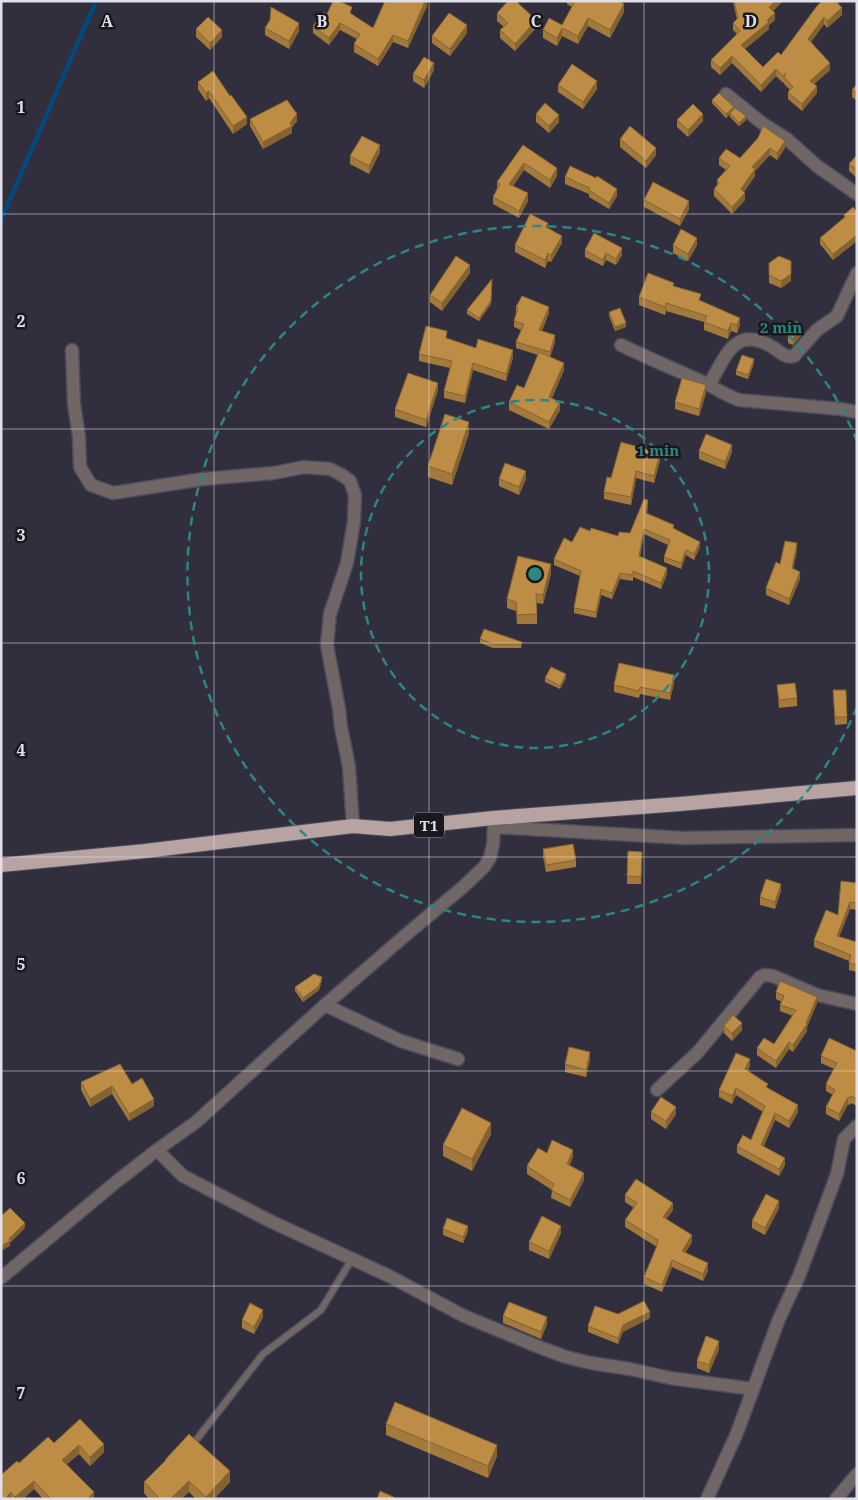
<svg xmlns="http://www.w3.org/2000/svg" width="858" height="1500" font-family="'Noto Serif',serif">
<rect width="100%" height="100%" fill="#312f3d"/>
<g fill="none" stroke-linecap="round" stroke-linejoin="round">
<polyline stroke="#04497c" stroke-width="4.5" points="1,220 96,1"/>
<g stroke="#4d4b59" stroke-width="9">
<polyline id="service" points="197,1439 263,1354 321,1310 352,1259"/>
</g>
<g stroke="#4d4b59" stroke-width="15">
<g id="minor">
<polyline points="726,94 762,123 787,139 817,166 857,194"/>
<path d="M621,345C650,359 679,371 707,384C718,390 728,396 739,400L840,409L857,412"/>
<polyline points="72,350 74,404 79,437 80,467 91,485 113,493 203,479 274,473 304,467 330,469 342,475 350,481 355,495 354,521 347,563 330,614 327,645 339,709 341,727 349,767 353,826"/>
<path d="M709,385C727,354 736,322 777,350C782,354 787,358 794,356L817,330L837,316L857,273"/>
<polyline points="494,827 684,838 857,835"/>
<polyline points="325,1005 401,1041 458,1059"/>
<polyline points="657,1090 698,1052 760,977 764,975 773,976 817,995 857,1004"/>
<polyline points="157,1150 183,1176 270,1221 389,1276 464,1316 539,1347 566,1357 591,1363 630,1369 670,1378 753,1389"/>
<polyline points="1,1278 116,1182 157,1150 196,1122 325,1005 408,933 463,887 484,867 490,858 493,845 494,827 493,818"/>
<polyline points="707,1499 737,1433 779,1319 799,1276 817,1228 837,1174 844,1139 857,1126"/>
<polyline points="836,1499 857,1474"/>
</g>
</g>
<g stroke="#4d4b59" stroke-width="16">
<polyline id="trunk" points="1,865 145,851 353,826 390,829 493,818 680,804 857,788"/>
</g>
<use href="#service" stroke="#6f6665" stroke-width="6"/>
<use href="#minor" stroke="#6f6665" stroke-width="12"/>
<use href="#trunk" stroke="#b7a3a2" stroke-width="14"/>
</g>
<g fill="#a3793c">
<polygon points="427,1 427,6 408,48 393,42 378,66 354,52 354,44 357,39 340,30 329,45 313,33 313,26 327,14 352,15 373,28"/>
<polygon points="567,1 619,1 624,12 610,38 588,26 578,44 562,36 557,46 543,38 543,30 562,25 572,7 567,4"/>
<polygon points="733,1 783,1 773,11 775,20 769,25 769,29 745,49 763,67 781,55 817,6 842,15 827,28 824,24 811,42 830,70 814,84 817,93 802,111 788,99 788,92 790,90 784,84 784,82 783,83 776,76 761,92 732,63 720,75 711,67 711,60 737,34 733,30 733,23 737,20"/>
<polygon points="497,13 536,28 515,51 500,38 500,30 504,27 497,21"/>
<polygon points="265,28 299,31 289,49 265,35"/>
<polygon points="196,29 222,37 210,50 196,37"/>
<polygon points="467,33 450,56 432,43 432,36"/>
<polygon points="434,70 424,88 413,81 413,74"/>
<polygon points="198,82 230,96 247,124 233,134 209,98 206,101 198,89"/>
<polygon points="857,84 857,101 852,97 852,90"/>
<polygon points="558,85 597,89 583,109 558,92"/>
<polygon points="712,100 734,110 746,120 739,126 730,117 730,114 726,118 712,103"/>
<polygon points="536,114 559,122 549,133 536,122"/>
<polygon points="250,119 297,121 292,127 292,133 263,149 250,126"/>
<polygon points="677,120 703,121 688,137 677,127"/>
<polygon points="758,138 785,148 777,160 770,155 755,171 755,176 744,192 745,200 732,214 714,196 714,189 717,186 717,180 726,170 719,165 719,158 740,158"/>
<polygon points="620,139 656,155 646,168 620,147"/>
<polygon points="523,145 557,176 550,188 524,170 513,186 528,201 519,218 493,204 493,197 497,188 497,182"/>
<polygon points="380,152 369,174 350,164 350,156"/>
<polygon points="857,155 857,178 849,171 849,164"/>
<polygon points="565,177 617,196 609,209 589,197 589,194 565,184"/>
<polygon points="644,200 689,209 680,226 644,207"/>
<polygon points="857,212 857,241 833,260 820,244 820,238 844,219 844,215"/>
<polygon points="548,228 562,243 551,262 548,261 545,268 515,252 515,245"/>
<polygon points="673,245 697,245 688,261 673,253"/>
<polygon points="585,250 622,255 616,265 606,260 603,266 585,257"/>
<polygon points="769,263 791,281 781,288 769,283"/>
<polygon points="470,273 442,311 430,302 430,295"/>
<polygon points="674,286 701,301 740,325 737,333 731,331 728,339 704,330 704,322 666,311 665,315 639,305 639,297"/>
<polygon points="491,304 479,321 467,314 467,310"/>
<polygon points="516,307 549,313 542,331 555,342 550,357 564,370 552,398 560,410 549,429 509,410 509,402 524,388 538,355 516,348 516,342 521,330 514,327 514,321 516,313"/>
<polygon points="609,312 626,327 615,331 609,316"/>
<polygon points="803,333 793,345 788,343 788,335"/>
<polygon points="447,338 476,348 513,357 506,381 473,370 465,403 444,398 444,391 450,368 419,361 419,354"/>
<polygon points="754,363 748,379 736,375 736,371"/>
<polygon points="438,390 426,427 395,417 395,409"/>
<polygon points="706,393 699,416 675,409 675,402"/>
<polygon points="469,433 452,485 428,477 428,466"/>
<polygon points="699,451 732,452 725,469 699,459"/>
<polygon points="660,461 654,483 636,478 631,505 604,499 604,492 611,478"/>
<polygon points="499,479 526,479 519,495 499,486"/>
<polygon points="648,506 647,513 674,529 700,547 694,560 686,555 681,569 664,562 664,557 668,545 644,534 640,556 667,574 661,589 633,577 633,581 620,579 612,599 601,595 596,618 574,613 574,608 580,576 554,565 554,559 572,542 590,531 618,536 630,533"/>
<polygon points="797,550 793,569 800,579 789,605 766,595 766,588 780,564"/>
<polygon points="551,573 543,604 537,603 537,624 517,624 516,611 507,608 507,599"/>
<polygon points="480,639 522,642 521,648 493,648 480,643"/>
<polygon points="545,678 566,678 560,689 545,682"/>
<polygon points="674,683 670,700 640,694 639,698 614,692 614,685"/>
<polygon points="777,685 797,698 797,706 779,708"/>
<polygon points="833,690 847,717 847,724 835,725"/>
<polygon points="543,849 576,860 576,867 546,872 543,856"/>
<polygon points="628,851 642,852 641,884 627,884"/>
<polygon points="857,883 857,910 850,909 839,937 857,942 857,972 849,970 849,961 814,947 814,940 838,915"/>
<polygon points="781,891 775,909 760,905 760,897"/>
<polygon points="322,980 319,990 303,1002 295,991 295,987"/>
<polygon points="776,992 817,1003 807,1027 807,1031 793,1052 789,1049 776,1068 757,1055 757,1048 774,1044 793,1016 780,1011 780,1005 782,1002 776,999"/>
<polygon points="724,1026 742,1030 732,1041 724,1033"/>
<polygon points="857,1051 857,1106 851,1103 850,1105 848,1104 839,1121 826,1114 826,1107 833,1095 826,1091 826,1084 834,1069 821,1063 821,1056"/>
<polygon points="590,1059 586,1077 565,1072 565,1064"/>
<polygon points="750,1066 748,1071 768,1088 798,1112 789,1128 775,1120 764,1146 785,1165 779,1176 737,1153 737,1146 751,1140 763,1112 736,1095 732,1104 719,1097 719,1090"/>
<polygon points="81,1082 132,1084 154,1106 129,1121 112,1094 90,1107 81,1090"/>
<polygon points="651,1112 676,1114 666,1129 651,1119"/>
<polygon points="491,1134 472,1171 443,1156 443,1145"/>
<polygon points="547,1153 573,1157 569,1166 584,1180 570,1207 551,1198 552,1190 527,1174 527,1166"/>
<polygon points="625,1195 673,1210 666,1219 692,1242 685,1253 708,1271 703,1281 672,1267 662,1292 644,1284 644,1277 657,1247 625,1227 625,1220 634,1208 625,1202"/>
<polygon points="779,1208 765,1235 752,1228 752,1221"/>
<polygon points="443,1229 468,1231 463,1243 443,1235"/>
<polygon points="561,1233 549,1259 529,1250 529,1242"/>
<polygon points="503,1316 547,1324 541,1339 503,1323"/>
<polygon points="263,1317 254,1334 242,1328 242,1320"/>
<polygon points="650,1318 623,1332 618,1344 588,1332 588,1326"/>
<polygon points="719,1349 709,1373 697,1368 697,1361"/>
<polygon points="80,1419 104,1452 90,1466 79,1454 67,1464 94,1499 43,1499 34,1489 23,1499 1,1499 19,1463 54,1443"/>
<polygon points="386,1424 497,1456 488,1478 386,1435"/>
<polygon points="165,1460 230,1482 214,1499 196,1499 189,1492 181,1499 149,1499 144,1493 144,1482 165,1461"/>
</g>
<g fill="#846331">
<polygon points="425,1 427,1 427,6 408,48 408,41"/>
<polygon points="776,1 783,1 769,14 769,7"/>
<polygon points="624,4 624,12 610,38 610,30"/>
<polygon points="842,8 842,15 827,28 827,21"/>
<polygon points="775,13 775,20 769,25 769,29 741,52 741,45"/>
<polygon points="824,17 824,24 808,46 808,39"/>
<polygon points="588,18 588,26 578,44 578,36"/>
<polygon points="536,20 536,28 515,51 515,44"/>
<polygon points="299,23 299,31 289,49 289,41"/>
<polygon points="340,23 340,30 329,45 329,38"/>
<polygon points="467,25 467,33 450,56 450,49"/>
<polygon points="562,28 562,36 557,46 557,38"/>
<polygon points="222,30 222,37 210,50 210,43"/>
<polygon points="393,35 393,42 378,66 378,59"/>
<polygon points="732,56 732,63 720,75 720,68"/>
<polygon points="434,63 434,70 424,88 424,80"/>
<polygon points="830,63 830,70 810,88 810,81"/>
<polygon points="776,69 776,76 761,92 761,85"/>
<polygon points="597,81 597,89 583,109 583,102"/>
<polygon points="817,86 817,93 802,111 802,104"/>
<polygon points="209,91 209,98 206,101 206,93"/>
<polygon points="734,107 734,111 726,118 726,114"/>
<polygon points="297,114 297,121 292,127 292,133 263,149 263,142 290,123"/>
<polygon points="703,114 703,121 688,137 688,130"/>
<polygon points="559,115 559,122 549,133 549,126"/>
<polygon points="746,116 746,120 739,126 739,123"/>
<polygon points="247,117 247,124 233,134 233,126"/>
<polygon points="785,141 785,148 777,160 777,153"/>
<polygon points="380,145 380,152 369,174 369,166"/>
<polygon points="656,148 656,155 646,168 646,161"/>
<polygon points="770,148 770,155 755,171 755,176 741,196 741,189 752,167"/>
<polygon points="524,163 524,170 509,191 509,184"/>
<polygon points="557,168 557,176 550,188 550,180"/>
<polygon points="617,189 617,196 609,209 609,203"/>
<polygon points="528,193 528,201 519,218 519,211"/>
<polygon points="745,193 745,200 732,214 732,207"/>
<polygon points="689,201 689,209 680,226 680,219"/>
<polygon points="857,235 857,241 833,260 833,254"/>
<polygon points="562,236 562,243 551,262 551,255"/>
<polygon points="697,238 697,245 688,261 688,254"/>
<polygon points="622,248 622,255 616,265 616,259"/>
<polygon points="548,253 548,261 545,268 545,260"/>
<polygon points="606,253 606,260 603,266 603,260"/>
<polygon points="470,265 470,273 442,311 442,303"/>
<polygon points="791,274 791,281 781,288 781,281"/>
<polygon points="492,279 491,304 479,321 479,318"/>
<polygon points="666,303 666,311 665,315 665,307"/>
<polygon points="549,307 549,313 539,337 539,330"/>
<polygon points="740,318 740,325 737,333 737,325"/>
<polygon points="626,323 626,327 615,331 615,327"/>
<polygon points="731,323 731,331 728,339 728,331"/>
<polygon points="803,326 803,333 793,345 793,338"/>
<polygon points="555,335 555,342 550,358 550,352"/>
<polygon points="513,350 513,357 506,381 506,374"/>
<polygon points="754,359 754,363 748,379 748,375"/>
<polygon points="473,363 473,370 465,403 465,396"/>
<polygon points="564,363 564,370 549,404 549,397"/>
<polygon points="438,383 438,390 426,427 426,420"/>
<polygon points="706,385 706,393 699,416 699,409"/>
<polygon points="560,402 560,410 549,429 549,422"/>
<polygon points="469,422 469,433 452,485 452,474"/>
<polygon points="732,445 732,452 725,469 725,462"/>
<polygon points="660,453 660,461 654,483 654,476"/>
<polygon points="526,471 526,479 519,495 519,487"/>
<polygon points="636,471 636,478 631,505 631,497"/>
<polygon points="644,529 644,534 639,561 639,556"/>
<polygon points="700,542 700,547 694,560 694,554"/>
<polygon points="797,543 797,550 792,575 792,568"/>
<polygon points="686,550 686,555 681,569 681,563"/>
<polygon points="551,564 551,573 543,604 543,595"/>
<polygon points="667,568 667,574 661,589 661,583"/>
<polygon points="800,572 800,579 789,605 789,599"/>
<polygon points="620,573 620,579 612,599 612,593"/>
<polygon points="601,589 601,595 596,618 596,612"/>
<polygon points="566,674 566,678 560,689 560,686"/>
<polygon points="674,675 674,683 670,700 670,693"/>
<polygon points="781,884 781,891 775,909 775,902"/>
<polygon points="850,902 850,909 837,943 837,936"/>
<polygon points="322,977 322,980 319,990 303,1002 303,998"/>
<polygon points="817,997 817,1003 807,1027 807,1031 793,1052 793,1045 806,1023"/>
<polygon points="742,1023 742,1030 732,1041 732,1033"/>
<polygon points="789,1042 789,1049 776,1068 776,1061"/>
<polygon points="590,1052 590,1059 586,1077 586,1070"/>
<polygon points="750,1059 750,1066 745,1076 745,1069"/>
<polygon points="112,1086 112,1094 90,1107 90,1099"/>
<polygon points="736,1088 736,1095 732,1104 732,1096"/>
<polygon points="848,1097 848,1104 839,1121 839,1114"/>
<polygon points="154,1099 154,1106 129,1121 129,1114"/>
<polygon points="798,1105 798,1112 789,1128 789,1121"/>
<polygon points="676,1107 676,1114 666,1129 666,1121"/>
<polygon points="775,1113 775,1120 761,1152 761,1145"/>
<polygon points="491,1123 491,1134 472,1171 472,1159"/>
<polygon points="573,1150 573,1157 567,1172 567,1164"/>
<polygon points="785,1158 785,1165 779,1176 779,1169"/>
<polygon points="584,1173 584,1180 570,1207 570,1200"/>
<polygon points="779,1201 779,1208 765,1235 765,1228"/>
<polygon points="673,1203 673,1210 663,1224 663,1217"/>
<polygon points="25,1223 25,1228 10,1243 10,1246 1,1251 1,1246"/>
<polygon points="468,1226 468,1231 463,1243 463,1237"/>
<polygon points="561,1226 561,1233 549,1259 549,1251"/>
<polygon points="692,1235 692,1242 682,1258 682,1251"/>
<polygon points="672,1260 672,1267 662,1292 662,1285"/>
<polygon points="708,1263 708,1271 703,1281 703,1274"/>
<polygon points="263,1310 263,1317 254,1334 254,1327"/>
<polygon points="650,1312 650,1318 623,1332 618,1344 618,1338 623,1325"/>
<polygon points="547,1317 547,1324 541,1339 541,1332"/>
<polygon points="719,1341 719,1349 709,1373 709,1365"/>
<polygon points="104,1444 104,1452 90,1466 90,1457"/>
<polygon points="79,1445 79,1454 62,1468 62,1460"/>
<polygon points="497,1445 497,1456 488,1478 488,1466"/>
<polygon points="230,1471 230,1482 214,1499 206,1499 206,1497"/>
<polygon points="34,1481 34,1489 23,1499 15,1499 15,1497"/>
<polygon points="189,1481 189,1492 181,1499 170,1499"/>
<polygon points="11,1492 11,1499 5,1499"/>
<polygon points="94,1492 94,1499 87,1499"/>
</g>
<g fill="#bd8d46" stroke="#846331">
<polygon points="333,1 339,1 352,7 350,13 373,28 385,1 425,1 408,41 393,35 378,59 354,44 360,34 340,23 329,38 313,26 324,12 327,14"/>
<polygon points="508,1 516,1 536,20 515,44 500,30 508,23 497,13"/>
<polygon points="575,1 619,1 624,4 610,30 588,18 578,36 562,28 557,38 543,30 549,18 562,25"/>
<polygon points="734,1 776,1 769,7 775,13 767,20 769,22 741,45 763,67 778,52 781,55 817,6 822,1 836,1 842,8 827,21 824,17 808,39 830,63 810,81 817,86 802,104 788,92 793,87 784,77 786,73 783,76 776,69 761,85 732,56 720,68 711,60 740,31 733,23 738,18"/>
<polygon points="271,7 299,23 289,41 265,28 270,20"/>
<polygon points="449,13 467,25 450,49 432,36"/>
<polygon points="208,17 222,30 210,43 196,29"/>
<polygon points="424,57 434,63 424,80 413,74"/>
<polygon points="572,64 597,81 583,102 558,85"/>
<polygon points="213,71 230,96 231,95 247,117 233,126 209,91 206,93 198,82"/>
<polygon points="857,84 857,93 852,90"/>
<polygon points="719,93 734,107 726,114 712,100"/>
<polygon points="287,100 297,114 290,123 292,126 263,142 250,119"/>
<polygon points="545,103 559,115 549,126 536,114"/>
<polygon points="693,104 703,114 688,130 677,120"/>
<polygon points="735,108 746,116 739,123 730,113"/>
<polygon points="630,126 656,148 646,161 620,139"/>
<polygon points="763,126 785,141 777,153 770,148 752,167 755,169 741,189 745,193 732,207 714,189 719,183 717,180 730,166 719,158 726,149 740,158 758,138"/>
<polygon points="362,136 380,145 369,166 350,156"/>
<polygon points="523,145 557,168 550,180 524,163 509,184 528,193 519,211 493,197 500,184 497,182"/>
<polygon points="857,155 857,170 849,164"/>
<polygon points="570,166 596,178 597,176 617,189 609,203 589,190 590,188 565,177"/>
<polygon points="653,182 689,201 680,219 644,200"/>
<polygon points="853,207 857,212 857,235 833,254 820,238 845,217 844,215"/>
<polygon points="530,214 548,223 546,227 562,236 551,255 548,253 545,260 515,245"/>
<polygon points="681,229 697,238 688,254 673,245"/>
<polygon points="594,233 622,248 616,259 606,253 603,260 585,250"/>
<polygon points="456,256 470,265 442,303 430,295"/>
<polygon points="779,256 791,261 791,274 781,281 769,275 769,263"/>
<polygon points="648,273 674,283 673,286 701,294 699,300 740,318 737,325 731,323 728,331 704,322 707,316 666,303 665,307 639,297"/>
<polygon points="492,279 491,301 479,318 467,310"/>
<polygon points="522,296 549,307 539,330 555,335 550,352 516,342 524,324 514,321 518,308 516,307"/>
<polygon points="620,308 626,323 615,327 609,312"/>
<polygon points="796,321 803,326 793,338 788,335"/>
<polygon points="426,326 447,331 446,338 476,348 478,339 513,350 506,374 473,363 465,396 444,391 452,361 419,354"/>
<polygon points="539,352 564,363 549,397 560,402 549,422 509,402 517,385 524,388"/>
<polygon points="742,355 754,359 748,375 736,371"/>
<polygon points="408,373 438,383 426,420 395,409"/>
<polygon points="682,378 706,385 699,409 675,402"/>
<polygon points="445,414 469,422 452,474 428,466"/>
<polygon points="706,434 732,445 725,462 699,451"/>
<polygon points="621,442 660,453 654,476 636,471 631,497 604,492 607,477 611,478"/>
<polygon points="505,463 526,471 519,487 499,479"/>
<polygon points="644,499 648,500 646,513 674,525 673,528 700,542 694,554 686,550 681,563 664,557 670,540 644,529 639,556 667,568 661,583 633,571 633,575 620,573 612,593 601,589 596,612 574,608 581,571 554,559 564,538 572,542 580,527 590,531 591,528 618,536 619,532 630,533"/>
<polygon points="785,541 797,543 792,568 800,572 789,599 766,588 776,562 780,564"/>
<polygon points="518,556 551,564 543,595 536,594 537,614 517,615 516,602 507,599"/>
<polygon points="484,629 522,642 521,644 493,644 480,639"/>
<polygon points="619,663 674,675 670,693 640,687 639,691 614,685"/>
<polygon points="551,667 566,674 560,686 545,678"/>
<polygon points="795,683 797,698 779,700 777,685"/>
<polygon points="833,690 846,690 847,717 835,717"/>
<polygon points="573,844 576,860 546,865 543,849"/>
<polygon points="628,851 642,852 641,877 627,876"/>
<polygon points="766,879 781,884 775,902 760,897"/>
<polygon points="841,881 857,883 857,903 850,902 837,936 857,942 857,965 849,963 851,955 814,940 826,910 838,915"/>
<polygon points="314,974 322,977 319,986 303,998 295,987"/>
<polygon points="780,981 817,997 806,1023 807,1024 793,1045 789,1042 776,1061 757,1048 764,1038 774,1044 796,1010 780,1005 784,996 776,992"/>
<polygon points="733,1015 742,1023 732,1033 724,1026"/>
<polygon points="829,1038 857,1051 857,1099 851,1096 850,1098 848,1097 839,1114 826,1107 835,1090 826,1084 837,1063 821,1056"/>
<polygon points="569,1047 590,1052 586,1070 565,1064"/>
<polygon points="736,1053 750,1059 745,1069 768,1084 766,1087 798,1105 789,1121 775,1113 761,1145 785,1158 779,1169 737,1146 743,1135 751,1140 765,1106 736,1088 732,1096 719,1090"/>
<polygon points="120,1064 132,1084 142,1078 154,1099 129,1114 112,1086 90,1099 81,1082"/>
<polygon points="661,1097 676,1107 666,1121 651,1112"/>
<polygon points="462,1108 491,1123 472,1159 443,1145"/>
<polygon points="552,1140 573,1150 567,1164 584,1173 570,1200 551,1190 554,1184 527,1166 538,1148 547,1153"/>
<polygon points="636,1179 673,1203 663,1217 692,1235 682,1251 708,1263 703,1274 672,1260 662,1285 644,1277 658,1243 657,1242 658,1240 625,1220 637,1203 625,1195"/>
<polygon points="766,1194 779,1201 765,1228 752,1221"/>
<polygon points="10,1208 25,1223 9,1239 10,1241 1,1246 1,1216"/>
<polygon points="542,1216 561,1226 549,1251 529,1242"/>
<polygon points="447,1218 468,1226 463,1237 443,1229"/>
<polygon points="644,1301 650,1312 623,1325 618,1338 588,1326 595,1306 618,1314"/>
<polygon points="509,1302 547,1317 541,1332 503,1316"/>
<polygon points="250,1303 263,1310 254,1327 242,1320"/>
<polygon points="706,1336 719,1341 709,1365 697,1361"/>
<polygon points="395,1402 497,1445 488,1466 386,1424"/>
<polygon points="80,1419 104,1444 90,1457 79,1445 62,1460 94,1492 87,1499 51,1499 34,1481 15,1497 11,1492 5,1499 1,1499 1,1475 17,1461 19,1463 48,1437 54,1443"/>
<polygon points="189,1434 230,1471 206,1497 189,1481 170,1499 160,1499 144,1482 166,1460 165,1460"/>
<polygon points="380,1491 398,1499 377,1499"/>
</g>
<path fill="none" stroke="#e1e0ea" stroke-width="1" stroke-opacity="0.55" d="M214,1V1499M429,1V1499M644,1V1499M1,214H857M1,429H857M1,643H857M1,857H857M1,1071H857M1,1286H857"/>
<g fill="none" stroke="#2e8681" stroke-width="2.5" stroke-dasharray="9 6">
<circle cx="535" cy="574" r="174"/>
<path d="M857 707A348 348 0 1 1 857 441"/>
</g>
<g text-anchor="middle" dominant-baseline="central" stroke-width="5" stroke-linejoin="round" paint-order="stroke">
<rect fill="#19181e" stroke="#a5a4ad" stroke-width="1" x="414" y="812.5" width="30" height="25" rx="4"/>
<g font-size="15" font-weight="bold" fill="#e1e0ea">
<text x="429" y="825">T1</text>
</g>
</g>
<g font-size="16" text-anchor="middle" font-weight="bold" fill="#e1e0ea" stroke="#19181e" stroke-width="5" stroke-linejoin="round" paint-order="stroke">
<text x="107" y="27">A</text>
<text x="322" y="27">B</text>
<text x="536" y="27">C</text>
<text x="751" y="27">D</text>
<text x="21" y="113">1</text>
<text x="21" y="327">2</text>
<text x="21" y="541">3</text>
<text x="21" y="756">4</text>
<text x="21" y="970">5</text>
<text x="21" y="1184">6</text>
<text x="21" y="1399">7</text>
</g>
<circle cx="535" cy="574" r="8" fill="#2e8681" stroke="#19181e" stroke-width="2.5"/>
<g font-size="15" text-anchor="middle" font-weight="bold" fill="#2e8681" stroke="#19181e" stroke-width="5" stroke-linejoin="round" paint-order="stroke">
<text x="781" y="333">2 min</text>
<text x="658" y="456">1 min</text>
</g>
<rect width="858" height="1500" fill="none" stroke="#e1e0ea" stroke-width="5"/>
</svg>
